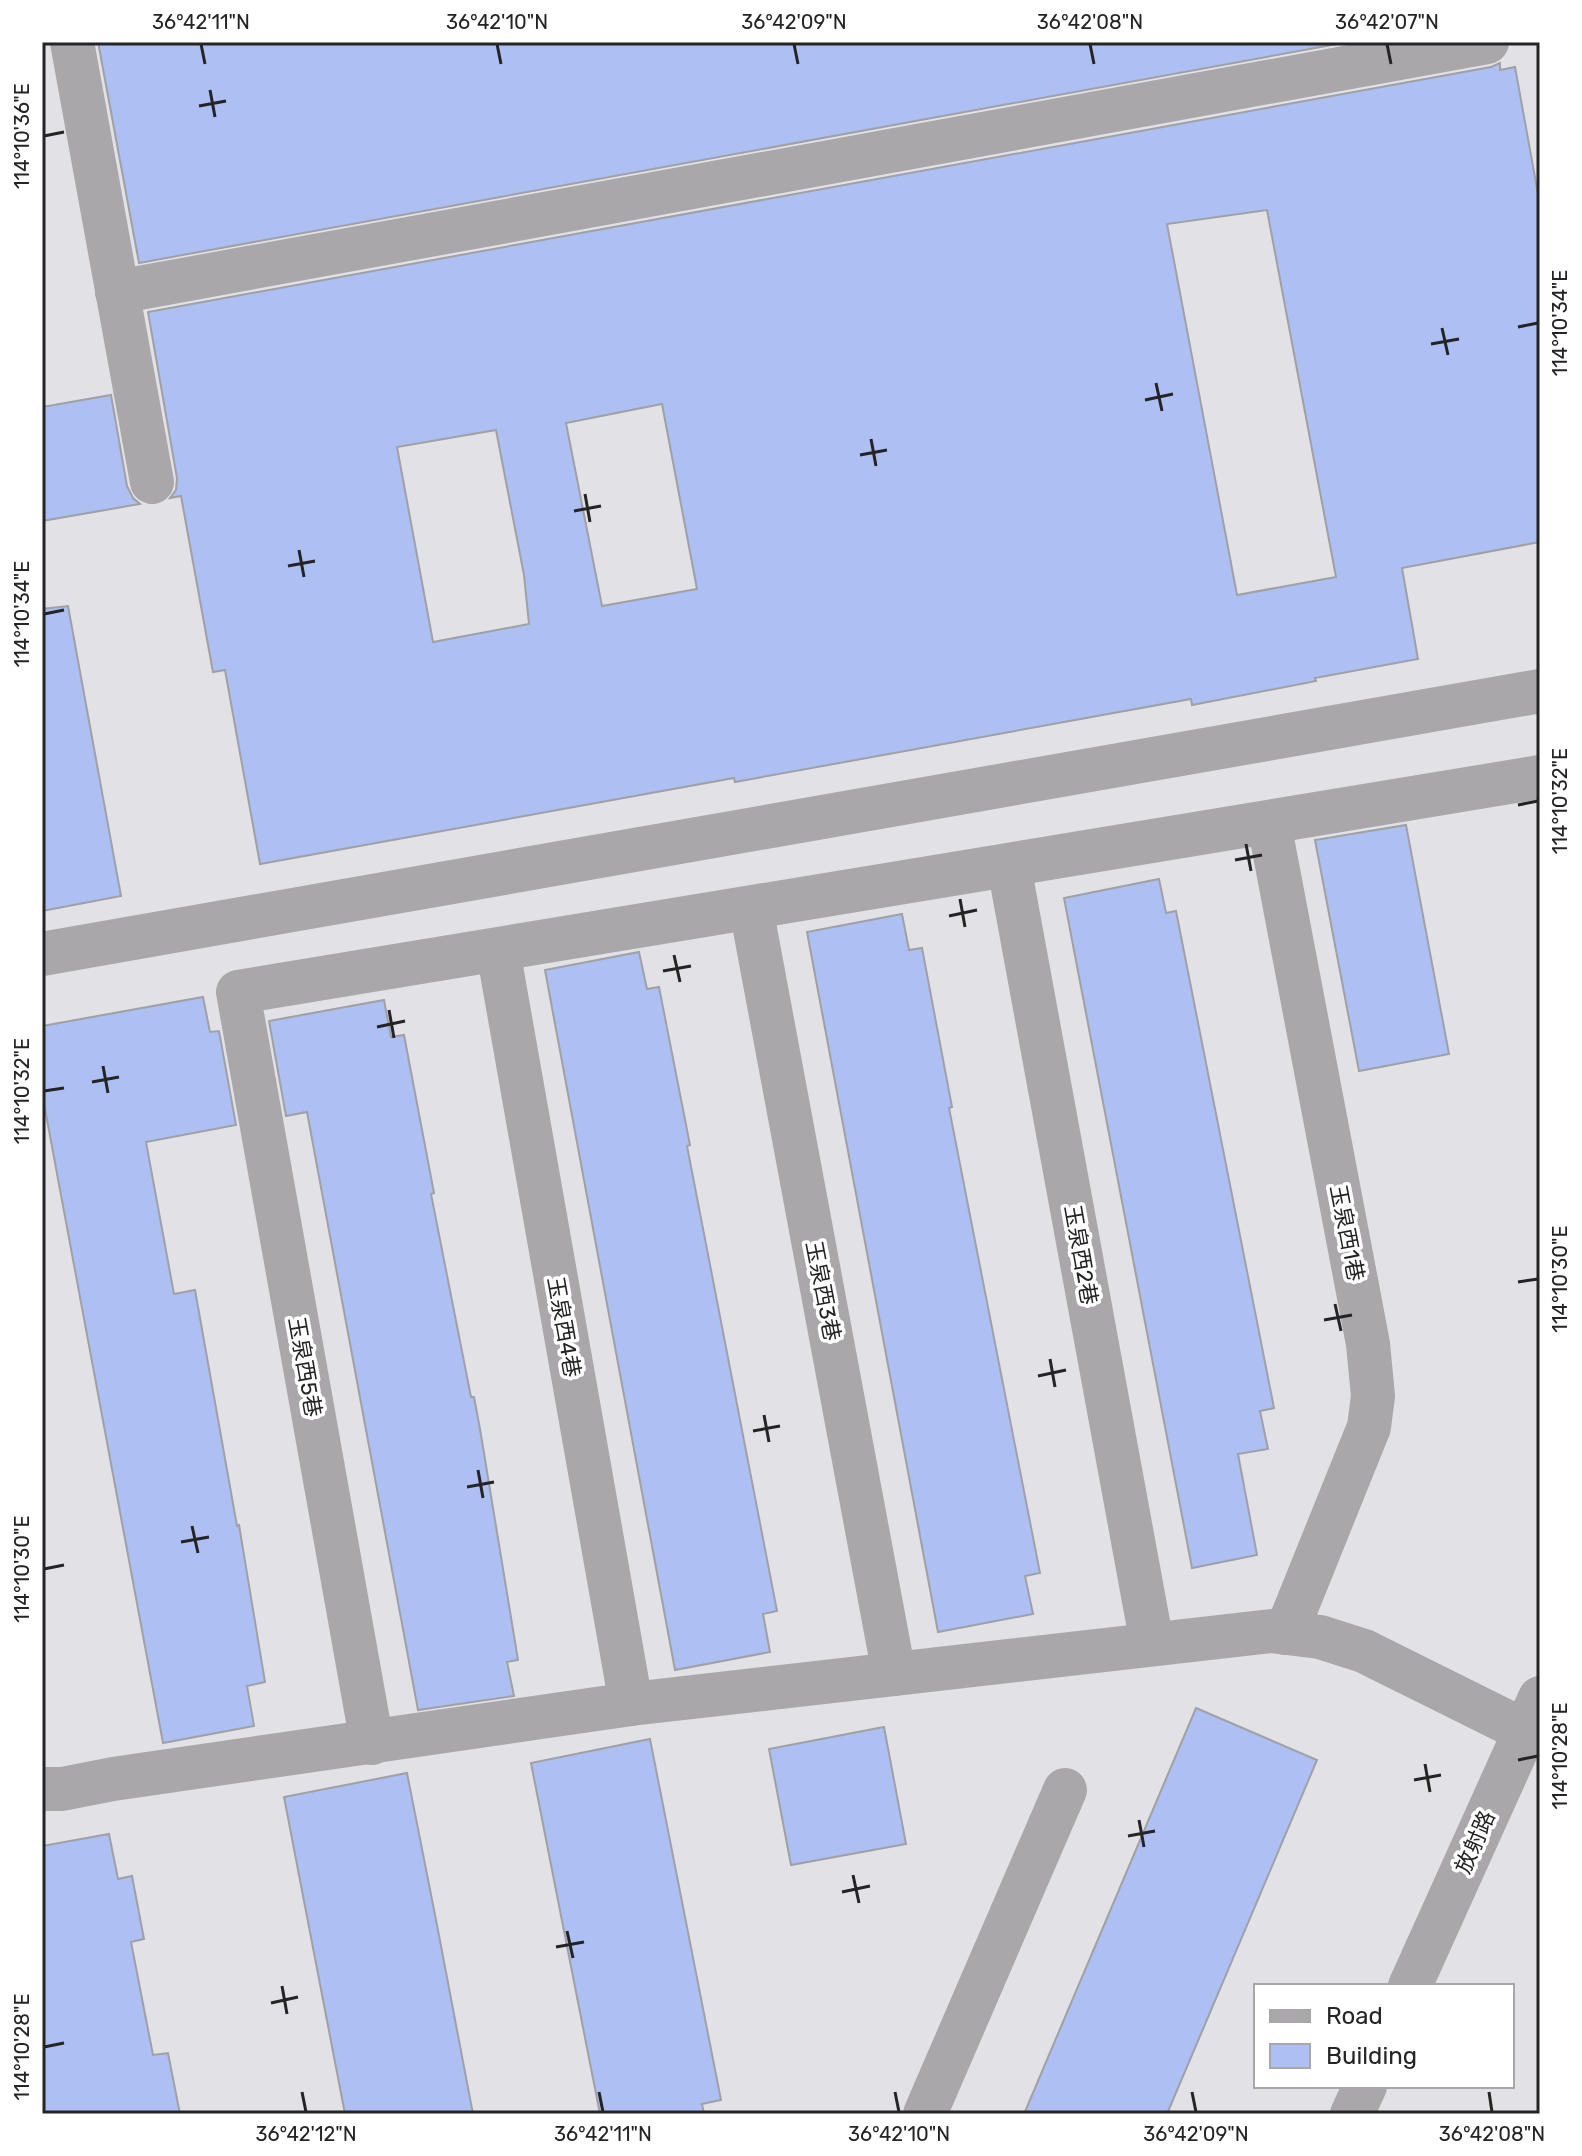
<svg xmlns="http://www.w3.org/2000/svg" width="1582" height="2156" font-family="Rubik,'Noto Sans SC',sans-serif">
<rect width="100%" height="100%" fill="#e2e1e6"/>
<g fill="#adbff3" stroke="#9fa1a5" stroke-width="2" fill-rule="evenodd">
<polygon points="98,42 1348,42 139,263"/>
<path d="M1500,63V70L1515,67L1540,205V542L1402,568L1418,659L1315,678L1316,681L1192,705L1191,699L735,782L734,778L260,864L225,670L213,672L181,496L170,498L176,490L177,478L148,312L1491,67ZM1267,210L1336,577L1237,595L1167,224ZM662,404L697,589L602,606L566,423ZM496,430L524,575L529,624L433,642L397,447Z"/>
<polygon points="111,395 127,486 133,498 140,504 42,521 42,407"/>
<polygon points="68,606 121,896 42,911 42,609"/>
<polygon points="1406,825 1449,1054 1359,1071 1315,840"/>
<polygon points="1159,879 1166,913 1176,911 1274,1408 1260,1411 1268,1449 1238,1454 1257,1555 1192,1568 1064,898"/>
<polygon points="902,914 909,950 922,948 952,1107 949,1108 1040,1573 1025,1576 1033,1614 938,1632 807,932"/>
<polygon points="639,952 647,989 659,987 690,1145 687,1146 777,1611 763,1614 770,1652 675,1670 545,970"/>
<polygon points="203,997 210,1032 219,1031 236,1125 146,1142 174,1294 195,1290 237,1526 239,1525 265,1682 247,1686 254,1726 163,1743 42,1093 42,1026"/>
<polygon points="384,1000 391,1037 404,1035 434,1193 431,1194 471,1397 474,1397 480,1429 518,1660 507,1662 514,1696 418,1710 307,1112 286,1116 269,1021"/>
<polygon points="1196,1708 1317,1760 1167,2114 1024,2114"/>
<polygon points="884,1727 906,1844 791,1865 769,1749"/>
<polygon points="650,1739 721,2100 702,2104 704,2114 600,2114 531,1763"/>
<polygon points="407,1773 437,1925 473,2114 345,2114 329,2031 284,1797"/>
<polygon points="109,1834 118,1879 132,1876 144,1939 131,1942 153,2055 168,2053 180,2114 42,2114 42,1846"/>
</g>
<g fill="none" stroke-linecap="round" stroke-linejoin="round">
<g stroke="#a9a7a9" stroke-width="44">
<polyline points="72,42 152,482"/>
<polyline points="117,292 1487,42"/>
<polyline points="1269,823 1368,1344 1373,1396 1369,1427 1286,1633"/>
<polyline points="1009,866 1152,1644"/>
<polyline points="751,908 894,1674"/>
<polyline points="498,950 631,1704"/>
<polyline points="42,954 1540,691"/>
<polyline points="372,1743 238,992 1540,777"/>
<polyline points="42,1789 62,1789 113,1779 631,1704 1271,1631 1320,1637 1364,1651 1525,1731"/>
<polyline points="1410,1986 1540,1698"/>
<polyline points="925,2114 1065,1790"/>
<polyline points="1352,2114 1365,2086"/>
</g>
</g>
<path fill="none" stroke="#242426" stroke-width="3" d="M201,44L205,64M497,44L501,64M794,44L798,64M1090,44L1094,64M1387,44L1391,64M210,90L215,117M199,106L226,101M44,136L64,132M1518,327L1538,323M1442,328L1448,355M1431,344L1459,339M1156,383L1162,411M1145,400L1173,394M871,439L876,466M860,455L887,450M585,494L590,522M574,511L601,506M299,550L304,577M288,566L315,561M44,614L64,610M1518,805L1538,801M1246,844L1251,871M1235,860L1262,855M960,899L965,927M949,916L977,910M674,955L680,982M663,971L691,966M389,1010L394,1038M377,1027L405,1021M103,1066L108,1093M92,1082L119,1077M44,1091L64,1088M1518,1282L1538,1279M1335,1304L1341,1331M1324,1320L1352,1315M1050,1359L1055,1387M1038,1376L1066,1370M764,1415L769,1442M753,1431L780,1426M478,1470L483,1498M467,1487L494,1482M192,1526L198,1553M181,1542L209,1537M44,1569L64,1565M1518,1760L1538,1756M1425,1764L1430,1792M1414,1780L1441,1775M1139,1820L1144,1847M1128,1836L1155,1831M853,1875L859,1903M842,1892L870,1886M567,1931L573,1958M556,1947L584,1942M282,1986L287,2014M271,2003L298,1997M44,2047L64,2043M302,2092L306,2112M599,2092L603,2112M895,2092L899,2112M1192,2092L1196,2112M1489,2092L1492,2112"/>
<g text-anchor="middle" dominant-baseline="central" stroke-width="7" stroke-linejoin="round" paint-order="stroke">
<g font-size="22" fill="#242426" stroke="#fff">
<text transform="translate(1347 1233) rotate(79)">玉泉西1巷</text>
<text transform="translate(1081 1255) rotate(80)">玉泉西2巷</text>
<text transform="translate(823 1291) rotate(79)">玉泉西3巷</text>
<text transform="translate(564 1327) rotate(80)">玉泉西4巷</text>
<text transform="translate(305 1367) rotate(80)">玉泉西5巷</text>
<text transform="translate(1475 1842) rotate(-66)">放射路</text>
</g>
</g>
<rect width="1582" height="2156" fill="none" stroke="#ffffff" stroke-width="88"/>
<rect x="1254" y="1984" width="260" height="104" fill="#ffffff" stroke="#a7a7a8" stroke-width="2"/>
<rect x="1270" y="2010" width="40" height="12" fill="#a9a7a9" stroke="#a7a7a8" stroke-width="2"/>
<text x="1326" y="2024" font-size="24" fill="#242426">Road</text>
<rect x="1270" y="2044" width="40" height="24" fill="#adbff3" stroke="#a7a7a8" stroke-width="2"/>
<text x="1326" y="2064" font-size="24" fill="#242426">Building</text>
<rect x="44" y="44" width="1494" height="2068" fill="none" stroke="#242426" stroke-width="3"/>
<g font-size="20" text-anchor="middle" fill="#242426">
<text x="201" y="29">36°42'11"N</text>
<text x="497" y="29">36°42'10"N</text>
<text x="794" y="29">36°42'09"N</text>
<text x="1090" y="29">36°42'08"N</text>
<text x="1387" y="29">36°42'07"N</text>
<text transform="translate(22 136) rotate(-90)" y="7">114°10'36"E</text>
<text transform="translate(1560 323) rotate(-90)" y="7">114°10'34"E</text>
<text transform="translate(22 614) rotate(-90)" y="7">114°10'34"E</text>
<text transform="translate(1560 801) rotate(-90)" y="7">114°10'32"E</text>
<text transform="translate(22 1091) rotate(-90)" y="7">114°10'32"E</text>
<text transform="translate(1560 1279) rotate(-90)" y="7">114°10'30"E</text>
<text transform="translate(22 1569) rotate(-90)" y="7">114°10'30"E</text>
<text transform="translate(1560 1756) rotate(-90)" y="7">114°10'28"E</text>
<text transform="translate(22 2047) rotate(-90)" y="7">114°10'28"E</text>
<text x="306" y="2141">36°42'12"N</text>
<text x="603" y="2141">36°42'11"N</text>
<text x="899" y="2141">36°42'10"N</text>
<text x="1196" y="2141">36°42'09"N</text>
<text x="1492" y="2141">36°42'08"N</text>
</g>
</svg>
